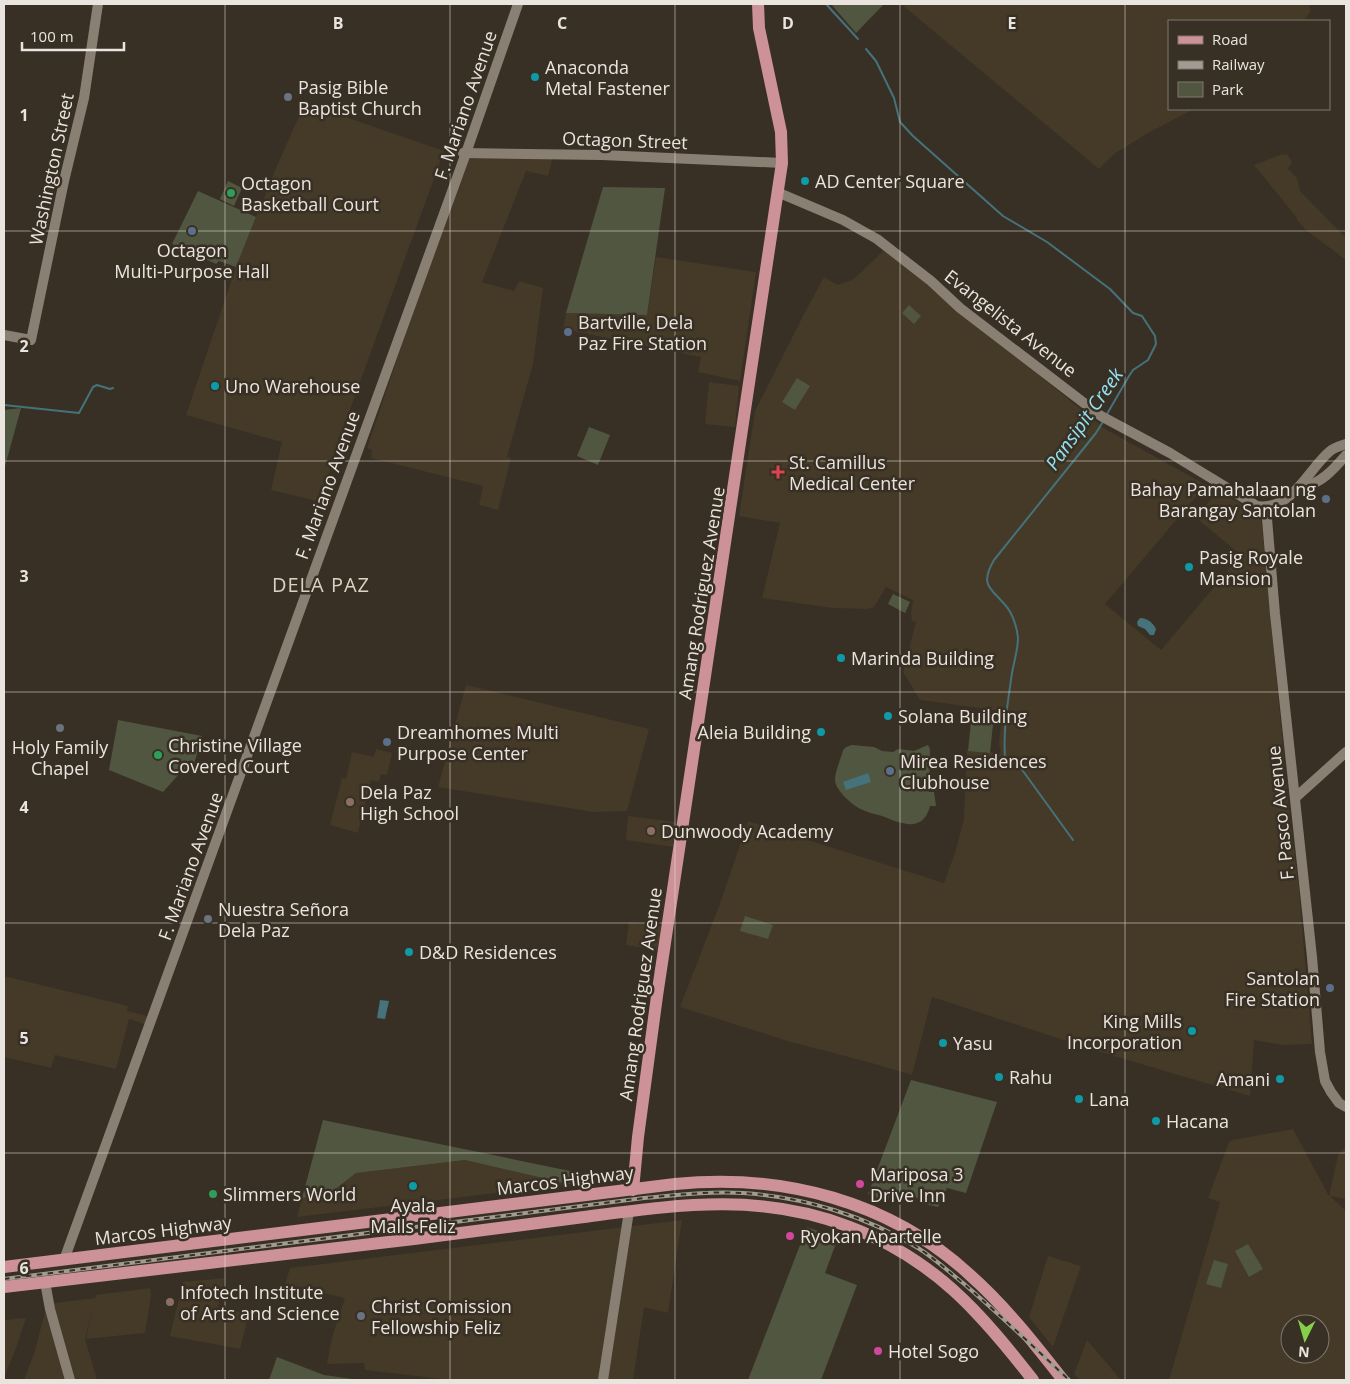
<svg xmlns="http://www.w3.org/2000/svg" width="1350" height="1384" font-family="'Open Sans',sans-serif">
<rect width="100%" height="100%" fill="#383025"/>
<g fill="#453928" fill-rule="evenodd">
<polygon points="901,4 1309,4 1311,11 1303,21 1169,21 1169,109 1194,109 1148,133 1114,154 1099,169"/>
<polygon points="305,103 444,151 335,451 321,502 271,490 282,442 186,415 236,267 276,168"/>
<polygon points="1287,154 1292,162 1288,169 1297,178 1300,191 1346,238 1346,260 1306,230 1297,220 1297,218 1254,165 1280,155"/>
<polygon points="553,156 548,176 526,171 482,282 514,291 519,281 543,288 533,364 507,457 511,458 498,510 479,505 483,486 371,458 372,450 367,448 465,158"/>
<polygon points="885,249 1105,429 1206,485 1105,604 1161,650 1241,555 1195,517 1218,491 1261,515 1288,800 1299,890 1312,1044 1282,1045 1254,1040 1250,1096 1097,1051 932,997 912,1075 868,1062 791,1042 680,1007 721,901 748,821 944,883 955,853 964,819 967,750 1001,753 999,744 1002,711 920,700 903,672 916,622 912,621 911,613 913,600 886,587 874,607 868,609 833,608 762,598 780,523 739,516 755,411 804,314 824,277 838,285 854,279"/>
<polygon points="656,257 756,272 740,381 698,372 701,357 563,329 566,313 647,315"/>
<polygon points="709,382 739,386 735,427 705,424"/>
<polygon points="466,685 649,729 627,811 594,812 438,787"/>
<polygon points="376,749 392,753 387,775 381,774 379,782 371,780 358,833 330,825 342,778 346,779 352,752 374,757"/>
<polygon points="628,816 676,822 673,847 626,840"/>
<polygon points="629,922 661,926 658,950 626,945"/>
<polygon points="4,976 128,1006 127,1011 151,1017 148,1025 129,1019 116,1069 55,1055 51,1068 4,1057"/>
<path d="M1293,1129L1329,1196L1338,1155L1346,1146V1199L1330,1196L1346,1211V1380H1169L1220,1202L1208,1198L1229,1142L1233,1140ZM1290,1324H1320V1354H1290Z"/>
<polygon points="465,1160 569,1184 297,1217 302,1198 329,1194 356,1173"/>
<polygon points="682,1220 668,1313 644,1307 633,1380 450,1380 365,1370 364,1363 327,1364 332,1337 345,1298 285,1284 290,1268"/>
<polygon points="1048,1256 1081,1266 1053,1347 1029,1317"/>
<polygon points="225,1278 218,1307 249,1314 240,1349 170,1336 183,1282"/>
<polygon points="150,1288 151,1296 145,1333 86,1339 92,1311 85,1339 97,1380 24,1380 34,1354 47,1304 95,1298 96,1295"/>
<polygon points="26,1318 16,1348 4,1378 4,1320"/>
<polygon points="1087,1340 1121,1380 1080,1380 1074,1374"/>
</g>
<g fill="#505640">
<polygon points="831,4 884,4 856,33"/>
<polygon points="228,181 242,188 234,206 220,199"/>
<polygon points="603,187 665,188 647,315 566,313"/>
<polygon points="198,191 256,217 236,267 219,261 216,264 172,244"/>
<polygon points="909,305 921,316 914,324 902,313"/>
<polygon points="797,378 810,386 795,410 782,402"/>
<polygon points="21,408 4,470 4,410"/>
<polygon points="589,427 610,435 598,465 577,456"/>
<polygon points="893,594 910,602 905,613 888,604"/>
<polygon points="118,720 202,736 194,764 179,774 163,792 109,770"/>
<polygon points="971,722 993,724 990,753 968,751"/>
<path d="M852,745L874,747L882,751L893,752L898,749L914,751L928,745L930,749L929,792H934L936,806H930C923,834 900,823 882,816C876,814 869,813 863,810C854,807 835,790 835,780C835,771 841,759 843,750L846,747Z"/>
<polygon points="745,916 773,925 768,939 740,931"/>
<polygon points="911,1080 997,1102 966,1193 947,1188 938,1207 929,1205 914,1196 892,1190 887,1202 868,1194"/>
<polygon points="323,1120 604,1178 569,1184 465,1160 356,1173 329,1194 302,1198"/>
<polygon points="807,1227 838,1238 825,1273 857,1285 821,1380 748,1380"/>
<polygon points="1248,1244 1263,1269 1249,1277 1235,1251"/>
<polygon points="1214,1260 1228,1264 1221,1288 1206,1284"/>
<polygon points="277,1357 324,1375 360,1380 269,1380"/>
</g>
<g fill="#45727b">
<path d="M1140,618C1148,618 1153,623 1156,629L1154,635H1150L1145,629L1138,626L1137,622Z"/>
<polygon points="868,773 871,782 846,790 843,782"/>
<polygon points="380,1000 389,1001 385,1019 377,1018"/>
</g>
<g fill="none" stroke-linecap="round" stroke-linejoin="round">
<g stroke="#45727b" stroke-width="2">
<polyline points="826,4 858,39"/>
<polyline points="866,49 876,61 894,98 900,122 913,136 1003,216 1047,242 1110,289 1133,313 1142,316 1155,336 1156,344 1148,360 1133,370 1129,376 1107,414"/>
<polyline points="4,405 79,413 93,387 97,385 110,389 113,388"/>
<path d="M1073,840L1023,771L1018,764L1005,758C1003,729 1008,701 1012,673C1014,662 1018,649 1018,638C1017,628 1013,614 1006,606C991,588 979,586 994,560L1096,433L1104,420"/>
</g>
<g stroke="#898073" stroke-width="10">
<polyline points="463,153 602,155 782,163"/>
<path d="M777,192L843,220L877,239L931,281L960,308L1101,416L1170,453L1257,506C1292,511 1307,471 1329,452C1333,448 1340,446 1346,444"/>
<polyline points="4,335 31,340 64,181 84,98 98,4"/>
<path d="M1301,487C1320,485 1334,469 1346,455"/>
<polyline points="1266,507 1275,614 1312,957 1320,1052 1325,1081 1331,1092 1339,1103 1346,1107"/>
<polyline points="1295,798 1346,752"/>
<polyline points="64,1260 466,153 518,4"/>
<polyline points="45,1282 50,1309 70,1380"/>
<polyline points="603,1380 629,1211"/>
</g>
<g stroke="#cd9198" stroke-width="12">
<polyline points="633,1190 638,1137 657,996 782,163 781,132 759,28 758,4"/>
<path d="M4,1267L675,1184C782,1173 890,1201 970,1275C1005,1306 1034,1343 1063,1380"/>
<path d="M4,1287C140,1270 277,1256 414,1239C471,1232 527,1224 584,1217C677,1205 759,1192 850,1227C934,1259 980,1312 1033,1380"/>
</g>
<g stroke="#a29b93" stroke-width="4">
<path id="rail" d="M4,1279L644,1198C677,1195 710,1191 743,1193C804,1197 866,1216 918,1248C934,1258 948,1271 963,1283C999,1314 1034,1347 1069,1380"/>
</g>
<use href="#rail" stroke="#383025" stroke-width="2" stroke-dasharray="5.5" stroke-linecap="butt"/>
</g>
<path fill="none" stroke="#e9e4dd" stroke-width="1" stroke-opacity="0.55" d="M225,4V1380M450,4V1380M675,4V1380M900,4V1380M1125,4V1380M4,231H1346M4,461H1346M4,692H1346M4,923H1346M4,1153H1346"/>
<g fill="#0f9aa8" stroke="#383025" stroke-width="2">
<circle cx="535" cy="77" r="5"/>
<circle cx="805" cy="181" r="5"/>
<circle cx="215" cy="386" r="5"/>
<circle cx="1189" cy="567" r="5"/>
<circle cx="841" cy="658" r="5"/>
<circle cx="888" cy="716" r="5"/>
<circle cx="821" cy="732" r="5"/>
<circle cx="409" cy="952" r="5"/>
<circle cx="1192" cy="1031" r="5"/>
<circle cx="943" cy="1043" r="5"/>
<circle cx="999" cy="1077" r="5"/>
<circle cx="1280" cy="1079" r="5"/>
<circle cx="1079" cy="1099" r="5"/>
<circle cx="1156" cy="1121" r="5"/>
<circle cx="413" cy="1186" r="5"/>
</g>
<g fill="#6b7280" stroke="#383025" stroke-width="2">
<circle cx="288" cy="97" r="5"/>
<circle cx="60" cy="728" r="5"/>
<circle cx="208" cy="919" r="5"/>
<circle cx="361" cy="1316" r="5"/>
</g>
<g fill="#2e9e5b" stroke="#383025" stroke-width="2">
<circle cx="231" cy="193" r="5"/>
<circle cx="158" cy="755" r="5"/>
<circle cx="213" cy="1194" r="5"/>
</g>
<g fill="#5c6f8a" stroke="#383025" stroke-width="2">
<circle cx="192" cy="231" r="5"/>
<circle cx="568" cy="332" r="5"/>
<circle cx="1326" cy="499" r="5"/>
<circle cx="387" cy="742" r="5"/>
<circle cx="890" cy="771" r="5"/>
<circle cx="1330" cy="988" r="5"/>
</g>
<path fill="#e0444e" stroke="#383025" stroke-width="2" d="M775.5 464.5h5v5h5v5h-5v5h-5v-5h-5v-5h5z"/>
<g fill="#8d6e63" stroke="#383025" stroke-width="2">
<circle cx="350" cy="802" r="5"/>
<circle cx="651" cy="831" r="5"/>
<circle cx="170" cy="1302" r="5"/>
</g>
<g fill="#d1479c" stroke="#383025" stroke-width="2">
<circle cx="860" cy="1184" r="5"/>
<circle cx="790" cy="1236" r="5"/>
<circle cx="878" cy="1351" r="5"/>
</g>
<g text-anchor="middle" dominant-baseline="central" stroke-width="5" stroke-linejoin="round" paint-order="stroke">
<g font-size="18" fill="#e9e4dd" stroke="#383025" text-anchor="start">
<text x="545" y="67">Anaconda<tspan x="545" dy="21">Metal Fastener</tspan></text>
<text x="298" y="87">Pasig Bible<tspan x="298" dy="21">Baptist Church</tspan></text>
<text x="815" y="181">AD Center Square</text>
<text x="241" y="183">Octagon<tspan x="241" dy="21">Basketball Court</tspan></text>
<text x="192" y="250" text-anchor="middle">Octagon<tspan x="192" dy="21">Multi-Purpose Hall</tspan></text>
<text x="578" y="322">Bartville, Dela<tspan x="578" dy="21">Paz Fire Station</tspan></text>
<text x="225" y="386">Uno Warehouse</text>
<text x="789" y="462">St. Camillus<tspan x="789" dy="21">Medical Center</tspan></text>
<text x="1316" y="489" text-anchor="end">Bahay Pamahalaan ng<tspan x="1316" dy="21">Barangay Santolan</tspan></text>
<text x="1199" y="557">Pasig Royale<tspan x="1199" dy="21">Mansion</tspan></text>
<text x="851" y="658">Marinda Building</text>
<text x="898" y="716">Solana Building</text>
<text x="397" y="732">Dreamhomes Multi<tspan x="397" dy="21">Purpose Center</tspan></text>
<text x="811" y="732" text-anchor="end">Aleia Building</text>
<text x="168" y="745">Christine Village<tspan x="168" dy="21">Covered Court</tspan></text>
<text x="60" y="747" text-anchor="middle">Holy Family<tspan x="60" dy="21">Chapel</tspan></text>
<text x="900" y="761">Mirea Residences<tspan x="900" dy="21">Clubhouse</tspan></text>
<text x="360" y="792">Dela Paz<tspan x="360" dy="21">High School</tspan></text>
<text x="661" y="831">Dunwoody Academy</text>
<text x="218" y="909">Nuestra Señora<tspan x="218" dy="21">Dela Paz</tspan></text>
<text x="419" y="952">D&amp;D Residences</text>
<text x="1320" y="978" text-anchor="end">Santolan<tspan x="1320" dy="21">Fire Station</tspan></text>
<text x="1182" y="1021" text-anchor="end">King Mills<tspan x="1182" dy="21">Incorporation</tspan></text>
<text x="953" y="1043">Yasu</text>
<text x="1009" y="1077">Rahu</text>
<text x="1270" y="1079" text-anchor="end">Amani</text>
<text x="1089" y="1099">Lana</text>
<text x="1166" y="1121">Hacana</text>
<text x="870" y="1174">Mariposa 3<tspan x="870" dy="21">Drive Inn</tspan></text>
<text x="223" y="1194">Slimmers World</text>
<text x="413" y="1205" text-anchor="middle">Ayala<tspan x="413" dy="21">Malls Feliz</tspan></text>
<text x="800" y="1236">Ryokan Apartelle</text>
<text x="180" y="1292">Infotech Institute<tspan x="180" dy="21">of Arts and Science</tspan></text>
<text x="371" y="1306">Christ Comission<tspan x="371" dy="21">Fellowship Feliz</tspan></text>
<text x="888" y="1351">Hotel Sogo</text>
</g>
<g font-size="18" fill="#e9e4dd" stroke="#383025">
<text transform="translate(465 105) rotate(-71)">F. Mariano Avenue</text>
<text transform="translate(625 140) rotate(2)">Octagon Street</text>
<text transform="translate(51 169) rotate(-78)">Washington Street</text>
<text transform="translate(1011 323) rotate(38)">Evangelista Avenue</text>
<text transform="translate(327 485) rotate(-70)">F. Mariano Avenue</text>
<text transform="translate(701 593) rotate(-81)">Amang Rodriguez Avenue</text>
<text transform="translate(1280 813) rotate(-96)">F. Pasco Avenue</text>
<text transform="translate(190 866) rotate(-70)">F. Mariano Avenue</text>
<text transform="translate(640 994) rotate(-82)">Amang Rodriguez Avenue</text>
<text transform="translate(565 1180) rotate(-7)">Marcos Highway</text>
<text transform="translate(163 1230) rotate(-7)">Marcos Highway</text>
</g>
<g font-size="19" font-style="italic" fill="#93e3f2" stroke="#383025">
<text transform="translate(1084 419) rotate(-55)">Pansipit Creek</text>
</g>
<g font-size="20" letter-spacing="1" fill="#dcd2c4" stroke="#383025">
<text x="321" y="584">DELA PAZ</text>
</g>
</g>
<g font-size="16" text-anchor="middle" font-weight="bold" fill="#e9e4dd" stroke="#383025" stroke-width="5" stroke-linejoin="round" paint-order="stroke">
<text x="338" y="29">B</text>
<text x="562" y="29">C</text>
<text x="788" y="29">D</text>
<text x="1012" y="29">E</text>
<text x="24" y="121">1</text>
<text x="24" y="352">2</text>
<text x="24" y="582">3</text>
<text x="24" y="813">4</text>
<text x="24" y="1044">5</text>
<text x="24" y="1274">6</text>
</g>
<rect width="1350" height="1384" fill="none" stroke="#e9e4dd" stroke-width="10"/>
<rect x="1168" y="20" width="162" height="90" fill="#383025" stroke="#7f786f"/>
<rect x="1178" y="36" width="25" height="8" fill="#cd9198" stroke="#7f786f"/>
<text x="1212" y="45" font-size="15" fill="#e9e4dd">Road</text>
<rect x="1178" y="61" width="25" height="8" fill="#a29b93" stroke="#7f786f"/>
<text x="1212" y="70" font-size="15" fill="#e9e4dd">Railway</text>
<rect x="1178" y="82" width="25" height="15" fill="#505640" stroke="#7f786f"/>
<text x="1212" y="95" font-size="15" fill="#e9e4dd">Park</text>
<g transform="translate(1305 1339) rotate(185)"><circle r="24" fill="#383025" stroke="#7f786f"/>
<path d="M0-4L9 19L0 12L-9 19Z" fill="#86cf4b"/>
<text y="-8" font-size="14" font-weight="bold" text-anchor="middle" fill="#e9e4dd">N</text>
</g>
<path d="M22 42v8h102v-8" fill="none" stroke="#e9e4dd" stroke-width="2.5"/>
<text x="30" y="42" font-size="15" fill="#e9e4dd" stroke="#383025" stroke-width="4" paint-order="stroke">100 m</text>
</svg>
